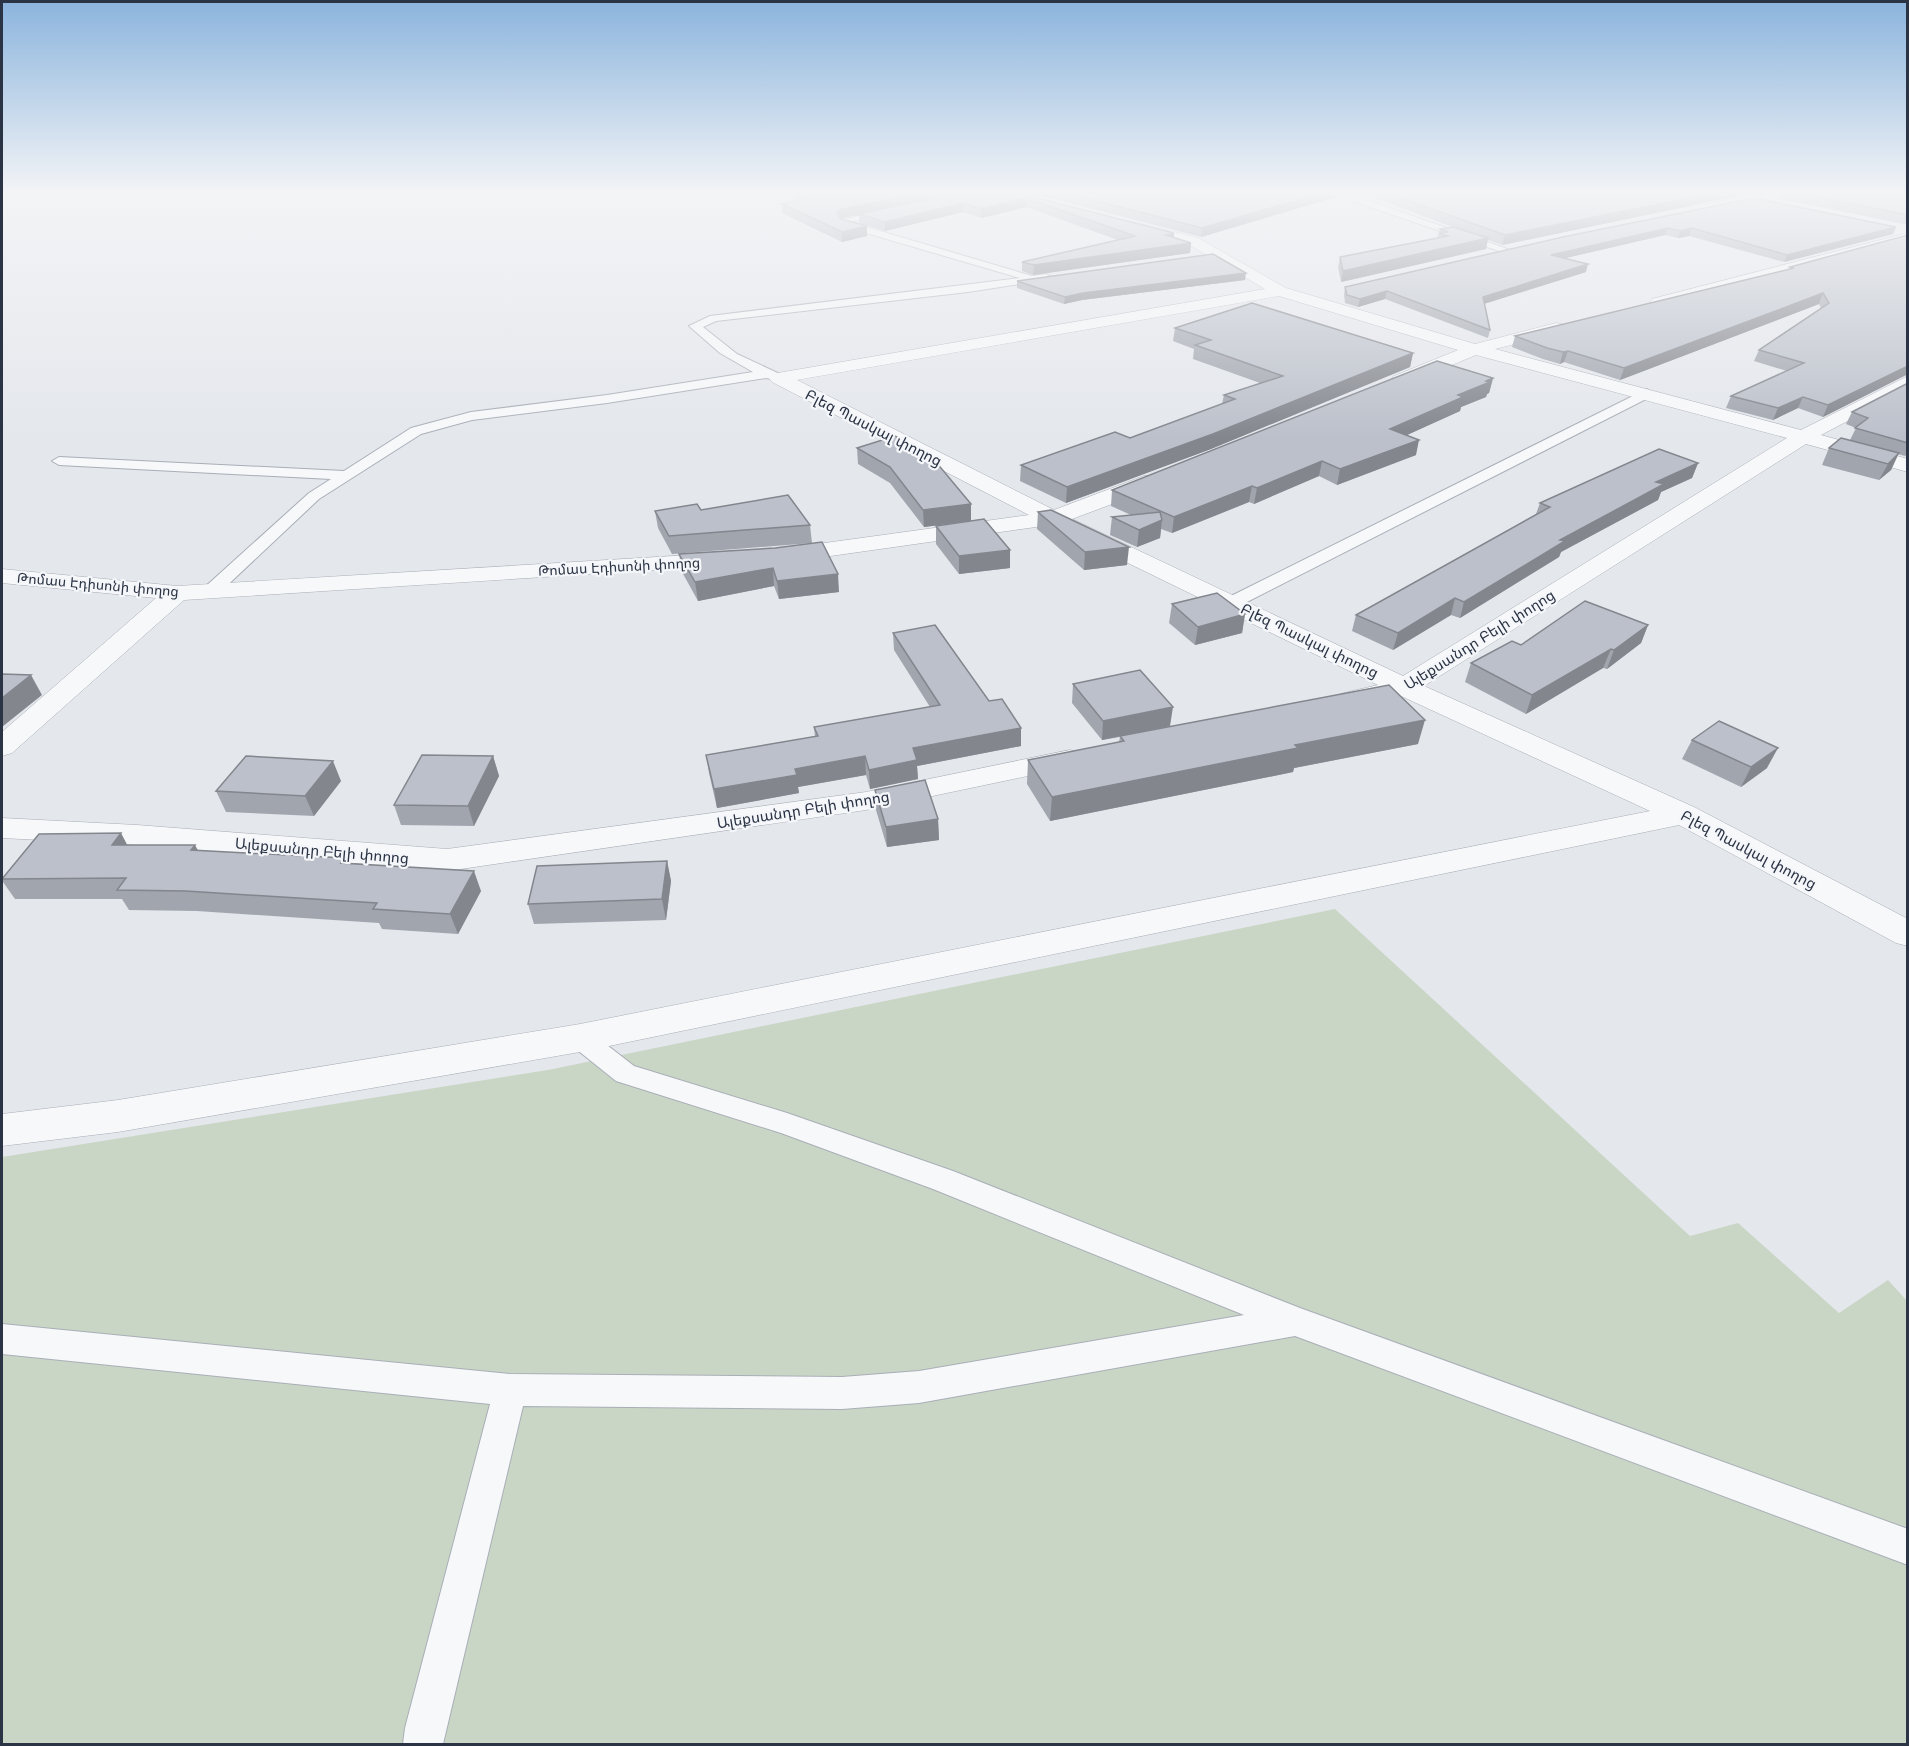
<svg xmlns="http://www.w3.org/2000/svg" width="1909" height="1746" font-family="'Noto Sans','Noto Sans Armenian',sans-serif">
<rect width="100%" height="100%" fill="#e4e7ec"/>
<polygon fill="#c9d6c5" points="1335,909 1690,1236 1738,1223 1839,1313 1888,1280 1907,1301 1907,1744 2,1744 2,1157 548,1070"/>
<g fill="none" stroke-linecap="round" stroke-linejoin="round">
<g stroke="#a9aeb7" stroke-width="2">
<g id="lane">
<polygon points="1352,197 1358,197 1510,250 1502,252 1352,201"/>
<polygon points="889,208 892,209 892,213 850,222 1032,276 1046,274 1051,277 1046,280 968,292 716,321 703,327 737,354 782,375 782,381 766,378 607,403 472,420 421,434 319,499 218,594 212,595 204,590 206,586 309,493 331,479 59,465 52,461 59,457 344,471 411,428 471,412 607,395 753,372 720,353 689,326 710,316 1020,278 842,226 839,221"/>
<polygon points="1647,389 1653,393 1652,396 1239,606 1233,607 1224,602 1227,598"/>
<polygon points="580,1028 589,1031 634,1066 787,1113 953,1171 1300,1308 1908,1529 1908,1565 1295,1336 919,1403 842,1409 523,1406 443,1744 403,1744 405,1728 490,1404 2,1354 2,1324 510,1374 842,1377 919,1371 1244,1315 933,1189 781,1133 616,1081 571,1045 567,1038 571,1031"/>
</g>
</g>
<g stroke="#a9aeb7" stroke-width="1">
<g id="street">
<polygon points="1758,194 1781,194 1780,197 1710,212 1703,208 1705,205"/>
<path d="M1130,221L1198,238L1286,288L1475,344L1556,323L1562,324L1564,328L1562,332L1495,349L1801,430L1908,376V389L1821,435L1908,459V472L1806,444L1424,686L1694,807L1908,919V946L1896,943L1679,825L580,1052L118,1132L2,1146V1114L118,1100L580,1024L1650,811L1401,696L1350,708L1340,706L1336,700L1340,694L1378,685L1050,525L781,563L773,561L769,556L773,551L781,549L1029,515L772,382L769,378L772,374L1265,289L1188,244L1125,228V222ZM1279,296L1458,350L1394,376L1391,380L1394,384H1406L1476,355L1787,438L1403,676L1072,519L1160,486L1163,481L1160,476H1144L1054,510L797,380Z"/>
<polygon points="1908,233 1908,241 1658,307 1650,302 1652,299"/>
<polygon points="724,553 732,555 736,560 732,565 184,600 12,753 2,756 2,732 156,598 2,583 2,569 177,586"/>
<polygon points="1070,750 1080,753 1085,759 1080,765 866,810 447,871 137,845 2,838 2,818 137,825 447,849 866,792"/>
</g>
</g>
<use href="#lane" fill="#f7f8fa" fill-rule="evenodd"/>
<use href="#street" fill="#f7f8fa" fill-rule="evenodd"/>
</g>
<g fill="#a1a5ae">
<polygon points="794,194 1021,194 1191,243 1190,253 1033,275 1022,271 1022,262 1118,240 1026,207 981,218 963,212 885,231 859,223 859,214 840,218 867,226 867,236 842,242 782,213 782,204 800,200 794,199"/>
<polygon points="1035,194 1346,194 1201,237"/>
<polygon points="1365,194 1747,194 1502,245 1488,240 1486,249 1341,282 1338,267 1340,257 1437,238 1440,229 1455,228"/>
<polygon points="1779,194 1908,194 1908,225 1777,198"/>
<polygon points="1754,198 1896,227 1893,234 1784,262 1689,236 1678,238 1665,235 1565,258 1586,272 1484,304 1490,330 1488,338 1385,299 1358,307 1345,303 1344,295 1345,287"/>
<polygon points="1908,235 1908,374 1823,417 1798,408 1773,420 1726,408 1731,396 1787,371 1754,361 1759,350 1821,308 1819,304 1620,380 1564,362 1560,364 1543,359 1512,347 1515,336 1789,269 1790,267"/>
<polygon points="1245,280 1082,300 1064,304 1017,288 1017,281"/>
<polygon points="1175,328 1413,353 1410,367 1211,449 1066,503 1020,481 1021,465 1130,438 1222,404 1224,395 1260,383 1193,359 1194,349 1173,341"/>
<polygon points="1493,378 1489,393 1487,394 1486,397 1461,407 1460,411 1407,435 1416,455 1337,485 1319,476 1254,504 1249,502 1172,533 1161,529 1160,538 1137,547 1110,535 1112,517 1131,515 1111,506 1112,490"/>
<polygon points="1908,383 1908,453 1905,456 1898,454 1891,470 1879,480 1822,465 1829,448 1850,440 1856,428 1846,424 1852,412"/>
<polygon points="857,448 971,504 971,521 924,527 890,483 858,464"/>
<polygon points="1698,463 1692,478 1661,492 1658,500 1561,552 1559,557 1460,618 1451,615 1393,650 1352,631 1356,615 1536,514 1540,503"/>
<polygon points="655,511 810,525 812,543 672,554 658,528"/>
<polygon points="1038,512 1127,565 1084,570 1037,529"/>
<polygon points="936,526 1010,550 1010,568 959,574 936,544"/>
<polygon points="775,548 839,592 779,599 774,586 698,601 682,572 679,554"/>
<polygon points="1172,604 1245,614 1242,633 1195,645 1169,623"/>
<polygon points="1648,625 1641,643 1607,669 1603,668 1526,714 1465,682 1471,663 1521,645"/>
<polygon points="893,633 1021,746 917,766 918,779 870,789 866,775 798,787 799,793 717,808 709,773 706,755 815,737 814,727 930,707 894,650"/>
<polygon points="1073,684 1170,726 1418,744 1294,768 1293,772 1050,821 1027,784 1028,760 1119,742 1120,737 1102,740 1072,703"/>
<polygon points="1692,740 1767,768 1741,787 1682,759"/>
<polygon points="493,756 499,776 474,826 401,825 394,805"/>
<polygon points="341,781 314,816 226,812 216,791"/>
<polygon points="875,790 938,819 939,840 887,847 876,810"/>
<polygon points="127,845 198,851 345,858 348,864 481,891 458,934 382,929 379,923 197,911 129,910 122,899 15,899 3,882 2,884 2,877 2,878"/>
<polygon points="667,861 671,881 666,920 534,924 528,904"/>
</g>
<g fill="#83868d">
<polygon points="913,194 954,194 839,219 837,213 838,210"/>
<polygon points="1318,194 1346,194 1201,237 1202,228"/>
<polygon points="1708,194 1747,194 1502,245 1505,235"/>
<polygon points="1026,198 1026,207 981,218 981,209"/>
<polygon points="963,203 963,212 885,231 885,222"/>
<polygon points="867,226 867,236 842,242 842,232"/>
<polygon points="1896,227 1893,234 1784,262 1787,255"/>
<polygon points="1668,228 1665,235 1549,262 1551,255"/>
<polygon points="1692,228 1689,236 1678,238 1680,231"/>
<polygon points="1174,233 1174,243 1166,235"/>
<polygon points="1488,238 1486,249 1341,282 1343,271"/>
<polygon points="1191,243 1190,253 1033,275 1034,265"/>
<polygon points="1588,264 1586,272 1480,305 1483,297"/>
<polygon points="1246,273 1245,280 1082,300 1064,304 1065,297 1083,293"/>
<polygon points="1387,291 1385,299 1358,307 1360,299"/>
<polygon points="1823,293 1819,304 1620,380 1624,368"/>
<polygon points="1568,351 1564,362 1560,364 1563,352"/>
<polygon points="1413,353 1410,367 1211,449 1066,503 1067,487"/>
<polygon points="1908,366 1908,374 1823,417 1828,405"/>
<polygon points="1493,378 1489,393 1487,394 1486,397 1461,407 1460,411 1387,444 1390,429"/>
<polygon points="1803,397 1798,408 1773,420 1778,408"/>
<polygon points="1419,440 1416,455 1337,485 1340,469"/>
<polygon points="1899,453 1891,470 1879,480 1888,464"/>
<polygon points="1322,461 1319,476 1254,504 1257,488"/>
<polygon points="1698,463 1692,478 1661,492 1658,500 1561,552 1559,557 1460,618 1464,602 1560,540 1656,482"/>
<polygon points="1252,486 1249,502 1172,533 1174,517"/>
<polygon points="971,504 971,521 924,527 923,510"/>
<polygon points="1162,520 1160,538 1137,547 1139,530"/>
<polygon points="1129,547 1127,565 1084,570 1085,552"/>
<polygon points="1010,550 1010,568 959,574 959,556"/>
<polygon points="773,568 774,586 698,601 695,582"/>
<polygon points="838,574 839,592 779,599 777,581"/>
<polygon points="1455,598 1451,615 1393,650 1398,633"/>
<polygon points="1245,614 1242,633 1195,645 1198,627"/>
<polygon points="1648,625 1641,643 1607,669 1614,650"/>
<polygon points="1611,649 1603,668 1526,714 1532,695"/>
<polygon points="31,675 42,695 2,727 2,698"/>
<polygon points="1173,707 1170,726 1102,740 1103,721"/>
<polygon points="1425,720 1418,744 1294,768 1293,772 1050,821 1052,797 1295,745"/>
<polygon points="1021,728 1021,746 917,766 918,779 870,789 869,770 913,748"/>
<polygon points="1778,748 1767,768 1741,787 1751,767"/>
<polygon points="493,756 499,776 474,826 468,806"/>
<polygon points="865,756 866,775 798,787 799,793 717,808 714,789 795,769"/>
<polygon points="333,761 341,781 314,816 305,796"/>
<polygon points="938,819 939,840 887,847 886,827"/>
<polygon points="121,833 132,854 112,845"/>
<polygon points="195,845 206,865 191,850"/>
<polygon points="345,858 354,878 341,863"/>
<polygon points="667,861 671,881 666,920 662,899"/>
<polygon points="474,871 481,891 458,934 450,914"/>
</g>
<g fill="#bbc0ca" stroke="#83868d" stroke-width="1.5">
<polygon points="806,194 913,194 838,210 837,213 841,219 867,226 842,232 782,204 817,197"/>
<polygon points="952,194 1021,194 1174,233 1166,235 1191,243 1034,265 1022,262 1135,236 1026,198 981,209 963,203 885,222 859,214"/>
<polygon points="1069,194 1318,194 1202,228"/>
<polygon points="1390,194 1708,194 1505,235"/>
<polygon points="1803,194 1908,194 1908,215"/>
<polygon points="1754,198 1896,227 1787,255 1692,228 1680,231 1668,228 1551,255 1588,264 1483,297 1490,330 1387,291 1360,299 1347,295 1345,287 1563,237"/>
<polygon points="1453,227 1488,238 1343,271 1340,257 1448,236 1439,233 1448,232 1440,229"/>
<polygon points="1908,235 1908,366 1828,405 1803,397 1778,408 1731,396 1804,363 1759,350 1829,303 1823,293 1624,368 1568,351 1563,352 1547,348 1515,336 1794,268 1790,267"/>
<polygon points="1213,254 1246,273 1083,293 1065,297 1017,281"/>
<polygon points="1252,303 1413,353 1213,434 1067,487 1021,465 1115,432 1130,438 1235,399 1224,395 1283,376 1195,345 1211,340 1175,328"/>
<polygon points="1437,361 1493,378 1486,381 1490,382 1458,395 1463,397 1390,429 1419,440 1340,469 1322,461 1257,488 1252,486 1174,517 1112,490"/>
<polygon points="1908,383 1908,443 1855,428 1868,418 1852,412"/>
<polygon points="895,436 931,456 971,504 923,510 890,467 857,448"/>
<polygon points="1841,438 1899,453 1888,464 1829,448"/>
<polygon points="1659,449 1698,463 1656,482 1664,484 1560,540 1565,541 1464,602 1455,598 1398,633 1356,615 1550,507 1540,503"/>
<polygon points="788,495 810,525 669,536 655,511 697,504 701,510"/>
<polygon points="1051,510 1129,547 1085,552 1038,512"/>
<polygon points="1160,512 1162,520 1139,530 1112,517"/>
<polygon points="984,519 1010,550 959,556 936,526"/>
<polygon points="822,542 838,574 777,581 773,568 695,582 679,554 775,548"/>
<polygon points="1217,593 1245,614 1198,627 1172,604"/>
<polygon points="1585,601 1648,625 1614,650 1611,649 1532,695 1471,663 1512,641 1521,645"/>
<polygon points="935,625 989,701 1002,699 1021,728 913,748 917,760 869,770 865,756 795,769 797,775 714,789 706,755 818,736 814,727 940,705 893,633"/>
<polygon points="1140,670 1173,707 1103,721 1073,684"/>
<polygon points="2,674 31,675 2,698"/>
<polygon points="1389,685 1425,720 1295,745 1298,748 1052,797 1028,760 1124,741 1120,736"/>
<polygon points="1719,721 1778,748 1751,767 1692,740"/>
<polygon points="422,755 493,756 468,806 394,805"/>
<polygon points="246,756 333,761 305,796 216,791"/>
<polygon points="925,780 938,819 886,827 875,790"/>
<polygon points="121,833 112,845 195,845 191,850 345,858 341,863 474,871 450,914 373,909 377,903 186,891 117,890 126,878 2,879 39,834"/>
<polygon points="667,861 662,899 528,904 537,866"/>
</g>
<linearGradient id="sky" x2="0" y2="1"><stop stop-color="#8bb4dd"/><stop offset="0.44" stop-color="#f3f4f6"/><stop offset="1" stop-color="#f3f4f6" stop-opacity="0"/></linearGradient>
<rect width="1909" height="438" fill="url(#sky)"/>
<g text-anchor="middle" dominant-baseline="central" stroke-width="4.5" stroke-linejoin="round" paint-order="stroke">
<g font-size="14" fill="#2b3445" stroke="#f4f6f9">
<text transform="translate(619 566) rotate(-3)">Թոմաս Էդիսոնի փողոց</text>
<text transform="translate(98 584) rotate(5)">Թոմաս Էդիսոնի փողոց</text>
</g>
<g font-size="15" fill="#2b3445" stroke="#f4f6f9">
<text transform="translate(874 427) rotate(27)">Բլեզ Պասկալ փողոց</text>
<text transform="translate(1479 639) rotate(-32)">Ալեքսանդր Բելի փողոց</text>
<text transform="translate(1310 640) rotate(26)">Բլեզ Պասկալ փողոց</text>
<text transform="translate(803 809) rotate(-9)">Ալեքսանդր Բելի փողոց</text>
<text transform="translate(1749 849) rotate(28)">Բլեզ Պասկալ փողոց</text>
<text transform="translate(322 850) rotate(5)">Ալեքսանդր Բելի փողոց</text>
</g>
</g>
<rect width="1909" height="1746" fill="none" stroke="#2b3445" stroke-width="6"/>
</svg>
